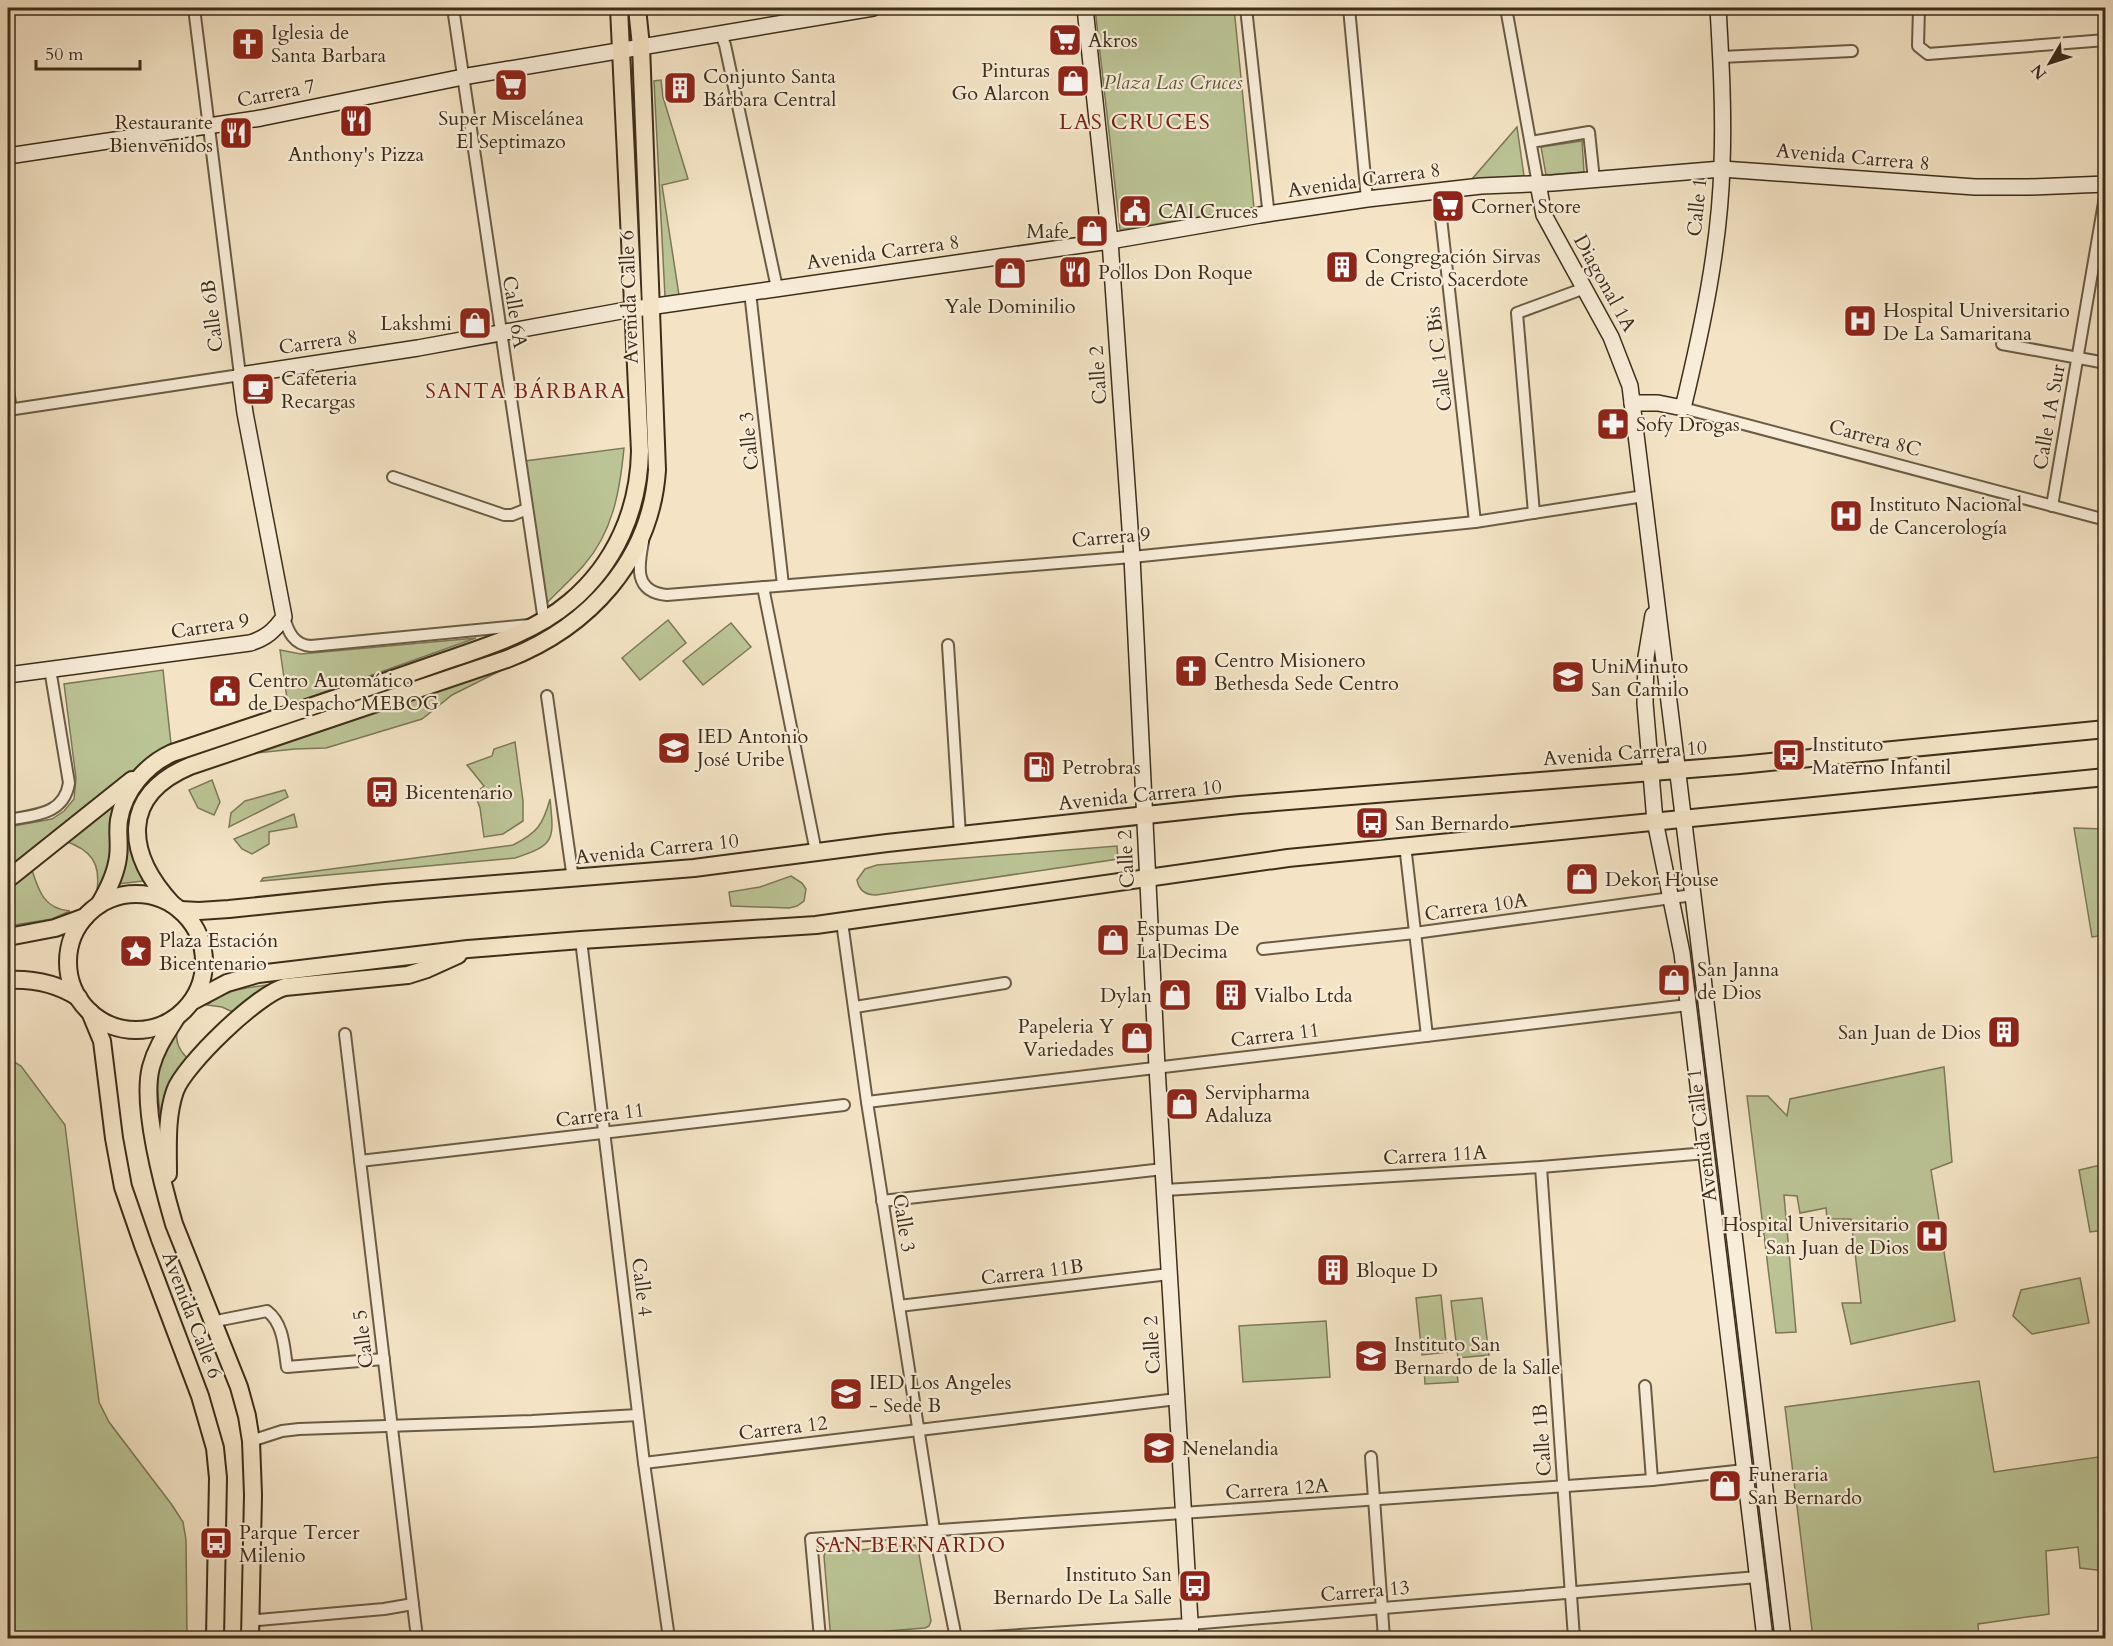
<svg xmlns="http://www.w3.org/2000/svg" width="2113" height="1646" font-family="Cardo,serif">
<rect width="100%" height="100%" fill="#f4e4c5"/>
<filter id="stains"><feTurbulence type="fractalNoise" baseFrequency=".00333" numOctaves="4"/><feColorMatrix values="0 0 0 0 .2 0 0 0 0 .09 0 0 0 0 .02 0 0 0 .5 -.17"/></filter>
<radialGradient id="worn" r=".72"><stop offset=".6" stop-color="#630" stop-opacity="0"/><stop offset="1" stop-color="#630" stop-opacity=".3"/></radialGradient>
<g fill="#bbc495" stroke="#7c7958" stroke-width="1.5">
<polygon points="1095,8 1234,8 1254,208 1120,230"/>
<polygon points="631,80 635,80 642,270 638,270"/>
<polygon points="661,80 663,97 688,179 662,185 679,295 665,297 654,81"/>
<polygon points="1517,127 1524,176 1472,179"/>
<polygon points="1582,141 1584,172 1546,175 1541,147"/>
<path d="M641,328H646L649,480L642,517L619,564L573,617L519,647L167,770L132,846L134,860L143,881L117,884C121,856 122,818 135,793C143,778 171,761 186,754L516,642L545,629L570,613L595,587L628,533Z"/>
<path d="M624,448C620,490 613,532 584,565C572,579 558,591 545,605L525,461Z"/>
<polygon points="668,620 686,643 640,680 622,658"/>
<polygon points="731,623 751,647 703,685 683,661"/>
<polygon points="476,638 288,705 280,650 301,654"/>
<polygon points="510,666 452,695 422,719 326,748 295,749 248,754"/>
<polygon points="163,670 171,744 141,764 8,868 8,827 52,819 64,811 74,799 76,778 64,684"/>
<polygon points="515,742 523,801 523,821 503,834 484,837 480,808 475,794 484,786 467,765 492,756 494,749"/>
<polygon points="212,780 220,802 214,815 198,808 189,790"/>
<polygon points="285,790 288,797 229,827 231,813 245,801"/>
<path d="M550,799C554,839 556,845 515,858L261,881L263,878L513,845C537,833 543,825 550,799Z"/>
<path d="M117,801L110,863L97,890C101,863 91,850 65,841Z"/>
<polygon points="294,814 297,827 269,832 269,844 252,854 242,849 234,839"/>
<polygon points="2074,828 2105,829 2105,935 2092,937"/>
<path d="M1117,846L1118,859L876,895C866,895 859,891 857,880L865,869L877,865Z"/>
<path d="M31,867C38,889 43,909 70,911L52,919L8,926V887Z"/>
<polygon points="791,876 802,883 806,889 804,901 797,906 789,908 731,906 729,892 760,887"/>
<path d="M267,985L235,1013L222,1007L207,1005C224,990 245,988 267,985Z"/>
<path d="M177,1031C175,1042 179,1050 187,1058L169,1085L161,1116C154,1078 156,1064 177,1031Z"/>
<polygon points="8,1058 21,1066 65,1125 99,1402 109,1422 172,1505 183,1522 186,1540 187,1638 8,1638"/>
<polygon points="1944,1067 1952,1162 1931,1170 1955,1321 1851,1344 1842,1303 1861,1303 1851,1219 1827,1219 1826,1208 1800,1213 1797,1196 1784,1195 1796,1332 1776,1333 1747,1096 1768,1096 1787,1116 1790,1099"/>
<polygon points="2105,1164 2105,1230 2090,1232 2079,1170"/>
<polygon points="2080,1278 2089,1323 2032,1334 2013,1316 2021,1290"/>
<polygon points="1441,1295 1447,1352 1422,1355 1416,1298"/>
<polygon points="1482,1298 1489,1355 1458,1358 1451,1301"/>
<polygon points="1326,1321 1330,1377 1243,1382 1239,1326"/>
<polygon points="1456,1364 1458,1382 1425,1384 1424,1366"/>
<polygon points="1979,1381 1994,1472 2105,1456 2105,1571 2080,1568 2078,1547 2046,1551 2049,1614 1978,1624 1979,1638 1813,1638 1785,1407"/>
<polygon points="915,1545 918,1549 931,1621 929,1626 925,1628 837,1635 832,1634 830,1629 824,1556 825,1553"/>
</g>
<g fill="none" stroke-linecap="round" stroke-linejoin="round">
<g stroke="#6b5c45" stroke-width="14">
<g id="street">
<polyline points="453,8 544,621"/>
<polyline points="1246,8 1268,208"/>
<polyline points="1349,8 1367,199"/>
<polyline points="1506,8 1538,184"/>
<polyline points="1919,8 1918,46 1928,54 2106,40"/>
<polyline points="720,32 725,45 777,288"/>
<polyline points="1721,57 1852,51"/>
<polyline points="1531,142 1589,132 1594,180"/>
<polyline points="1438,191 1475,522"/>
<polyline points="750,292 783,585"/>
<polyline points="2002,344 2106,363"/>
<polyline points="8,390 11,410"/>
<polyline points="1683,408 2106,520"/>
<polyline points="8,410 240,375 194,8"/>
<polyline points="393,477 504,515 512,515 527,509"/>
<polyline points="2052,506 2106,191"/>
<polyline points="1534,513 1517,313 1585,288"/>
<path d="M643,542C638,567 634,592 667,595L1132,557L1475,522L1644,496"/>
<polyline points="763,587 816,852"/>
<path d="M284,617C288,632 294,645 311,646L529,625"/>
<polyline points="948,645 960,835"/>
<polyline points="547,696 573,879"/>
<path d="M8,820C34,815 64,815 69,783L50,669"/>
<polyline points="1405,845 1427,1036"/>
<polyline points="842,922 867,1102 934,1529 956,1638"/>
<polyline points="581,940 644,1463 669,1638"/>
<polyline points="1263,949 1415,933 1693,895"/>
<polyline points="855,1007 1005,983"/>
<polyline points="345,1034 417,1638"/>
<polyline points="867,1102 1688,1005"/>
<polyline points="360,1161 844,1105"/>
<polyline points="1541,1167 1574,1638"/>
<polyline points="1165,1190 1541,1167 1707,1153"/>
<polyline points="882,1201 1163,1169"/>
<polyline points="899,1306 1169,1274"/>
<path d="M221,1320L267,1311C284,1324 284,1348 287,1367L384,1359"/>
<polyline points="1645,1386 1652,1480"/>
<polyline points="251,1441 282,1431 299,1429 532,1421 638,1415"/>
<polyline points="1371,1457 1384,1638"/>
<polyline points="644,1463 1177,1399"/>
<polyline points="250,1616 258,1620 384,1609 413,1604"/>
<polyline points="820,1638 811,1539 1652,1480 1745,1470"/>
<polyline points="975,1638 1190,1624 1758,1577"/>
<polyline points="1178,1638 1190,1624"/>
</g>
</g>
<g stroke="#3d2e1a" stroke-width="18">
<g id="secondary">
<polyline points="1085,8 1110,241 1132,557 1157,1067 1191,1638"/>
<polyline points="8,156 261,118 468,76 873,8"/>
<path d="M1538,184L1544,215L1611,337L1630,386C1682,803 1733,1221 1783,1638"/>
<path d="M1632,403H1658L1683,408C1702,329 1720,246 1722,164C1724,112 1721,59 1718,8"/>
<polyline points="1653,615 1646,657 1645,703 1655,821 1682,953 1765,1638"/>
<path d="M8,675L250,643C266,638 274,631 284,617L245,413L240,375L418,348L621,311L1110,241L1260,215L1367,199L1481,186L1553,183L1722,169L1975,187H2029L2106,184"/>
</g>
</g>
<g stroke="#3d2e1a" stroke-width="20">
<g id="primary">
<polyline points="8,879 132,780"/>
<circle cx="136" cy="962" r="68"/>
<path d="M172,904C126,854 119,796 190,766L507,659C589,627 651,560 657,470L641,46L637,8"/>
<path d="M99,905C108,890 116,874 118,857C120,845 117,832 119,820C124,790 146,765 172,753C258,724 345,696 430,666C478,649 531,635 570,602C615,564 639,510 640,451L619,8"/>
<polyline points="180,910 199,911 229,909 384,893 694,868 887,843 1239,805 1740,765 2106,729"/>
<polyline points="8,937 55,928 85,917"/>
<path d="M8,980C32,979 58,984 79,998"/>
<polyline points="193,1001 227,983 258,974 468,949 581,940 816,925 1288,858 2106,777"/>
<polyline points="90,1012 102,1041 114,1138 123,1187 143,1245 200,1396 215,1448 218,1478 215,1638"/>
<path d="M176,1018C166,1034 156,1048 151,1067C141,1105 163,1186 174,1224L239,1387L247,1416L251,1441L253,1495L250,1638"/>
<path d="M168,1174C168,1146 166,1117 175,1091C184,1065 259,993 285,987L408,975L427,969L458,955"/>
</g>
</g>
<use href="#street" stroke="#f8edd9" stroke-width="10"/>
<use href="#secondary" stroke="#f8edd9" stroke-width="15"/>
<use href="#primary" stroke="#f4e4c5" stroke-width="16"/>
</g>
<defs>
<g id="supermarket-square" transform="scale(1.725)"><rect x="-9" y="-9" width="18" height="18" rx="4" fill="#8f2418" stroke="#f8edd9"/><path d="M-6-5.5h2.5l.6 2H6L4.5 2H-2.5L-4.4-4H-6ZM-1.5 3.2a1.3 1.3 0 1 0 .1 0ZM3 3.2a1.3 1.3 0 1 0 .1 0Z" fill="#fff"/></g>
<g id="church-square" transform="scale(1.725)"><rect x="-9" y="-9" width="18" height="18" rx="4" fill="#8f2418" stroke="#f8edd9"/><path d="M-1.2-6h2.4v3.5h3.3v2.4h-3.3V6h-2.4V-.1h-3.3v-2.4h3.3Z" fill="#fff"/></g>
<g id="shop-square" transform="scale(1.725)"><rect x="-9" y="-9" width="18" height="18" rx="4" fill="#8f2418" stroke="#f8edd9"/><path d="M-5-2.5h2.3a2.7 3.5 0 0 1 5.4 0H5L5.5 6h-11ZM-1.5-2.5h3a1.5 2.3 0 0 0-3 0Z" fill="#fff"/></g>
<g id="building-square" transform="scale(1.725)"><rect x="-9" y="-9" width="18" height="18" rx="4" fill="#8f2418" stroke="#f8edd9"/><path d="M-4-6H4V6H1V3H-1V6H-4ZM-2.5-4.3h1.7v1.8h-1.7ZM.8-4.3h1.7v1.8H.8ZM-2.5-1h1.7V.8h-1.7ZM.8-1h1.7V.8H.8Z" fill="#fff"/></g>
<g id="restaurant-square" transform="scale(1.725)"><rect x="-9" y="-9" width="18" height="18" rx="4" fill="#8f2418" stroke="#f8edd9"/><path d="M-5-6h1v4h1v-4h1v4h1v-4h1v5L-1.5 .5V6h-2V.5L-5-1ZM5-6V6H3V1.5H1.5Q1.5-4 5-6Z" fill="#fff"/></g>
<g id="civic-square" transform="scale(1.725)"><rect x="-9" y="-9" width="18" height="18" rx="4" fill="#8f2418" stroke="#f8edd9"/><path d="M-.6-6.5H3V-4.5H.6V-3L4-1V1h2V6H-6V1h2V-1L-.6-3ZM-1.2 2.5V6h2.4V2.5Z" fill="#fff"/></g>
<g id="hospital-square" transform="scale(1.725)"><rect x="-9" y="-9" width="18" height="18" rx="4" fill="#8f2418" stroke="#f8edd9"/><path d="M-5-5h3v3.5h4V-5h3V5h-3V1.5h-4V5h-3Z" fill="#fff"/></g>
<g id="cafe-square" transform="scale(1.725)"><rect x="-9" y="-9" width="18" height="18" rx="4" fill="#8f2418" stroke="#f8edd9"/><path d="M-5.5-4.5H6V0H3Q3 3.5 0 3.5H-2.5Q-5.5 3.5-5.5 0ZM3-3.2v2h1.7v-2ZM-6 4.5H4V6H-6Z" fill="#fff"/></g>
<g id="pharmacy-square" transform="scale(1.725)"><rect x="-9" y="-9" width="18" height="18" rx="4" fill="#8f2418" stroke="#f8edd9"/><path d="M-2-6h4v4h4v4h-4v4h-4v-4h-4v-4h4Z" fill="#fff"/></g>
<g id="university-square" transform="scale(1.725)"><rect x="-9" y="-9" width="18" height="18" rx="4" fill="#8f2418" stroke="#f8edd9"/><path d="M0-5L7-2L0 1L-7-2ZM-4 1L0 2.5L4 1V4Q0 6-4 4Z" fill="#fff"/></g>
<g id="school-square" transform="scale(1.725)"><rect x="-9" y="-9" width="18" height="18" rx="4" fill="#8f2418" stroke="#f8edd9"/><path d="M0-5L7-2L0 1L-7-2ZM-4 1L0 2.5L4 1V4Q0 6-4 4Z" fill="#fff"/></g>
<g id="bus-square" transform="scale(1.725)"><rect x="-9" y="-9" width="18" height="18" rx="4" fill="#8f2418" stroke="#f8edd9"/><path d="M-5-6H5V4H4V6H2V4H-2V6H-4V4H-5ZM-3.5-4V0h7V-4ZM-3.5 1.2v1.5H-2V1.2ZM2 1.2v1.5H3.5V1.2Z" fill="#fff"/></g>
<g id="fuel-square" transform="scale(1.725)"><rect x="-9" y="-9" width="18" height="18" rx="4" fill="#8f2418" stroke="#f8edd9"/><path d="M-5.5-6h7V0h2V4h1.3V-2.5L3-4.5l.8-.8L6-3V5H2.5V1h-1V6h-7ZM-4.2-4.7v3.2H.2V-4.7Z" fill="#fff"/></g>
<g id="sight-square" transform="scale(1.725)"><rect x="-9" y="-9" width="18" height="18" rx="4" fill="#8f2418" stroke="#f8edd9"/><path d="M0-6L1.8-2.2L6-1.7L2.9 1.2L3.7 5.4L0 3.3L-3.7 5.4L-2.9 1.2L-6-1.7L-1.8-2.2Z" fill="#fff"/></g>
</defs>
<g fill-rule="evenodd">
<use href="#supermarket-square" x="1065" y="40"/>
<use href="#church-square" x="248" y="44"/>
<use href="#shop-square" x="1073" y="81"/>
<use href="#supermarket-square" x="511" y="85"/>
<use href="#building-square" x="680" y="88"/>
<use href="#restaurant-square" x="356" y="121"/>
<use href="#restaurant-square" x="236" y="133"/>
<use href="#supermarket-square" x="1448" y="206"/>
<use href="#civic-square" x="1135" y="211"/>
<use href="#shop-square" x="1092" y="231"/>
<use href="#building-square" x="1342" y="267"/>
<use href="#restaurant-square" x="1075" y="272"/>
<use href="#shop-square" x="1010" y="273"/>
<use href="#hospital-square" x="1860" y="321"/>
<use href="#shop-square" x="475" y="323"/>
<use href="#cafe-square" x="258" y="389"/>
<use href="#pharmacy-square" x="1613" y="424"/>
<use href="#hospital-square" x="1846" y="516"/>
<use href="#church-square" x="1191" y="671"/>
<use href="#university-square" x="1568" y="677"/>
<use href="#civic-square" x="225" y="691"/>
<use href="#school-square" x="674" y="748"/>
<use href="#bus-square" x="1789" y="755"/>
<use href="#fuel-square" x="1039" y="767"/>
<use href="#bus-square" x="382" y="792"/>
<use href="#bus-square" x="1372" y="823"/>
<use href="#shop-square" x="1582" y="879"/>
<use href="#shop-square" x="1113" y="940"/>
<use href="#sight-square" x="136" y="951"/>
<use href="#shop-square" x="1674" y="980"/>
<use href="#shop-square" x="1175" y="995"/>
<use href="#building-square" x="1231" y="995"/>
<use href="#building-square" x="2004" y="1032"/>
<use href="#shop-square" x="1137" y="1038"/>
<use href="#shop-square" x="1182" y="1104"/>
<use href="#hospital-square" x="1932" y="1236"/>
<use href="#building-square" x="1333" y="1270"/>
<use href="#school-square" x="1371" y="1356"/>
<use href="#school-square" x="846" y="1394"/>
<use href="#school-square" x="1159" y="1448"/>
<use href="#shop-square" x="1725" y="1486"/>
<use href="#bus-square" x="216" y="1543"/>
<use href="#bus-square" x="1195" y="1586"/>
</g>
<g text-anchor="middle" dominant-baseline="central" stroke-width="4.5" stroke-linejoin="round" paint-order="stroke">
<g font-size="20" fill="#3d2e1a" stroke="#f8edd9" text-anchor="start">
<text x="271" y="32">Iglesia de<tspan x="271" dy="23">Santa Barbara</tspan></text>
<text x="1088" y="40">Akros</text>
<text x="1050" y="70" text-anchor="end">Pinturas<tspan x="1050" dy="23">Go Alarcon</tspan></text>
<text x="703" y="76">Conjunto Santa<tspan x="703" dy="23">Bárbara Central</tspan></text>
<text x="511" y="118" text-anchor="middle">Super Miscelánea<tspan x="511" dy="23">El Septimazo</tspan></text>
<text x="213" y="122" text-anchor="end">Restaurante<tspan x="213" dy="23">Bienvenidos</tspan></text>
<text x="356" y="154" text-anchor="middle">Anthony's Pizza</text>
<text x="1471" y="206">Corner Store</text>
<text x="1158" y="211">CAI Cruces</text>
<text x="1069" y="231" text-anchor="end">Mafe</text>
<text x="1365" y="256">Congregación Sirvas<tspan x="1365" dy="23">de Cristo Sacerdote</tspan></text>
<text x="1098" y="272">Pollos Don Roque</text>
<text x="1010" y="306" text-anchor="middle">Yale Dominilio</text>
<text x="1883" y="310">Hospital Universitario<tspan x="1883" dy="23">De La Samaritana</tspan></text>
<text x="452" y="323" text-anchor="end">Lakshmi</text>
<text x="281" y="378">Cafeteria<tspan x="281" dy="23">Recargas</tspan></text>
<text x="1636" y="424">Sofy Drogas</text>
<text x="1869" y="504">Instituto Nacional<tspan x="1869" dy="23">de Cancerología</tspan></text>
<text x="1214" y="660">Centro Misionero<tspan x="1214" dy="23">Bethesda Sede Centro</tspan></text>
<text x="1591" y="666">UniMinuto<tspan x="1591" dy="23">San Camilo</tspan></text>
<text x="248" y="680">Centro Automático<tspan x="248" dy="23">de Despacho MEBOG</tspan></text>
<text x="697" y="736">IED Antonio<tspan x="697" dy="23">José Uribe</tspan></text>
<text x="1812" y="744">Instituto<tspan x="1812" dy="23">Materno Infantil</tspan></text>
<text x="1062" y="767">Petrobras</text>
<text x="405" y="792">Bicentenario</text>
<text x="1395" y="823">San Bernardo</text>
<text x="1605" y="879">Dekor House</text>
<text x="1136" y="928">Espumas De<tspan x="1136" dy="23">La Decima</tspan></text>
<text x="159" y="940">Plaza Estación<tspan x="159" dy="23">Bicentenario</tspan></text>
<text x="1697" y="969">San Janna<tspan x="1697" dy="23">de Dios</tspan></text>
<text x="1152" y="995" text-anchor="end">Dylan</text>
<text x="1254" y="995">Vialbo Ltda</text>
<text x="1114" y="1026" text-anchor="end">Papeleria Y<tspan x="1114" dy="23">Variedades</tspan></text>
<text x="1981" y="1032" text-anchor="end">San Juan de Dios</text>
<text x="1205" y="1092">Servipharma<tspan x="1205" dy="23">Adaluza</tspan></text>
<text x="1909" y="1224" text-anchor="end">Hospital Universitario<tspan x="1909" dy="23">San Juan de Dios</tspan></text>
<text x="1356" y="1270">Bloque D</text>
<text x="1394" y="1344">Instituto San<tspan x="1394" dy="23">Bernardo de la Salle</tspan></text>
<text x="869" y="1382">IED Los Angeles<tspan x="869" dy="23">- Sede B</tspan></text>
<text x="1182" y="1448">Nenelandia</text>
<text x="1748" y="1474">Funeraria<tspan x="1748" dy="23">San Bernardo</tspan></text>
<text x="239" y="1532">Parque Tercer<tspan x="239" dy="23">Milenio</tspan></text>
<text x="1172" y="1574" text-anchor="end">Instituto San<tspan x="1172" dy="23">Bernardo De La Salle</tspan></text>
</g>
<g font-size="20" font-style="italic" fill="#5c5439" stroke="#f8edd9">
<text x="1173" y="82">Plaza Las Cruces</text>
</g>
<g font-size="20" fill="#3d2e1a" stroke="#f8edd9">
<text transform="translate(276 93) rotate(-11)">Carrera 7</text>
<text transform="translate(1853 157) rotate(5)">Avenida Carrera 8</text>
<text transform="translate(1364 180) rotate(-8)">Avenida Carrera 8</text>
<text transform="translate(1697 207) rotate(-84)">Calle 1</text>
<text transform="translate(883 252) rotate(-8)">Avenida Carrera 8</text>
<text transform="translate(1605 283) rotate(61)">Diagonal 1A</text>
<text transform="translate(629 297) rotate(-92)">Avenida Calle 6</text>
<text transform="translate(515 312) rotate(81)">Calle 6A</text>
<text transform="translate(212 316) rotate(-97)">Calle 6B</text>
<text transform="translate(318 342) rotate(-8)">Carrera 8</text>
<text transform="translate(1439 359) rotate(-97)">Calle 1C Bis</text>
<text transform="translate(1098 375) rotate(-94)">Calle 2</text>
<text transform="translate(2049 417) rotate(-80)">Calle 1A Sur</text>
<text transform="translate(1875 438) rotate(15)">Carrera 8C</text>
<text transform="translate(749 441) rotate(-96)">Calle 3</text>
<text transform="translate(1111 537) rotate(-5)">Carrera 9</text>
<text transform="translate(210 626) rotate(-9)">Carrera 9</text>
<text transform="translate(1625 753) rotate(-4)">Avenida Carrera 10</text>
<text transform="translate(1140 795) rotate(-6)">Avenida Carrera 10</text>
<text transform="translate(657 849) rotate(-6)">Avenida Carrera 10</text>
<text transform="translate(1126 859) rotate(-93)">Calle 2</text>
<text transform="translate(1476 907) rotate(-8)">Carrera 10A</text>
<text transform="translate(1275 1035) rotate(-7)">Carrera 11</text>
<text transform="translate(600 1115) rotate(-7)">Carrera 11</text>
<text transform="translate(1702 1135) rotate(-97)">Avenida Calle 1</text>
<text transform="translate(1435 1155) rotate(-3)">Carrera 11A</text>
<text transform="translate(904 1223) rotate(81)">Calle 3</text>
<text transform="translate(1032 1272) rotate(-7)">Carrera 11B</text>
<text transform="translate(642 1287) rotate(83)">Calle 4</text>
<text transform="translate(192 1315) rotate(69)">Avenida Calle 6</text>
<text transform="translate(363 1339) rotate(-97)">Calle 5</text>
<text transform="translate(1152 1345) rotate(-93)">Calle 2</text>
<text transform="translate(783 1428) rotate(-7)">Carrera 12</text>
<text transform="translate(1542 1440) rotate(-94)">Calle 1B</text>
<text transform="translate(1277 1489) rotate(-4)">Carrera 12A</text>
<text transform="translate(1365 1591) rotate(-5)">Carrera 13</text>
</g>
<g font-size="21" letter-spacing="1.5" fill="#7a1f14" stroke="#f8edd9">
<text x="526" y="391">SANTA BÁRBARA</text>
<text x="911" y="1545">SAN BERNARDO</text>
</g>
<g font-size="22" letter-spacing="1.5" fill="#7a1f14" stroke="#f8edd9">
<text x="1135" y="122">LAS CRUCES</text>
</g>
</g>
<rect width="2113" height="1646" fill="none" stroke="#f4e4c5" stroke-width="30"/>
<rect x="9" y="9" width="2095" height="1628" fill="none" stroke="#3d2e1a" stroke-width="3"/>
<rect x="15" y="15" width="2083" height="1616" fill="none" stroke="#3d2e1a" stroke-width="1.5"/>
<g transform="translate(2050 63) rotate(231)" stroke="#f8edd9" stroke-width="4.5" paint-order="stroke">
<path d="M0-4.5L10 22L0 15L-10 22Z" fill="#3d2e1a"/>
<text y="-9" font-size="16" font-weight="bold" text-anchor="middle" fill="#3d2e1a">N</text>
</g>
<path d="M36 60v9h104v-9" fill="none" stroke="#3d2e1a" stroke-width="3"/>
<text x="45" y="60" font-size="18" fill="#3d2e1a" stroke="#f8edd9" stroke-width="4.5" paint-order="stroke">50 m</text>
<rect width="100%" height="100%" filter="url(#stains)"/>
<rect width="100%" height="100%" fill="url(#worn)"/>
</svg>
